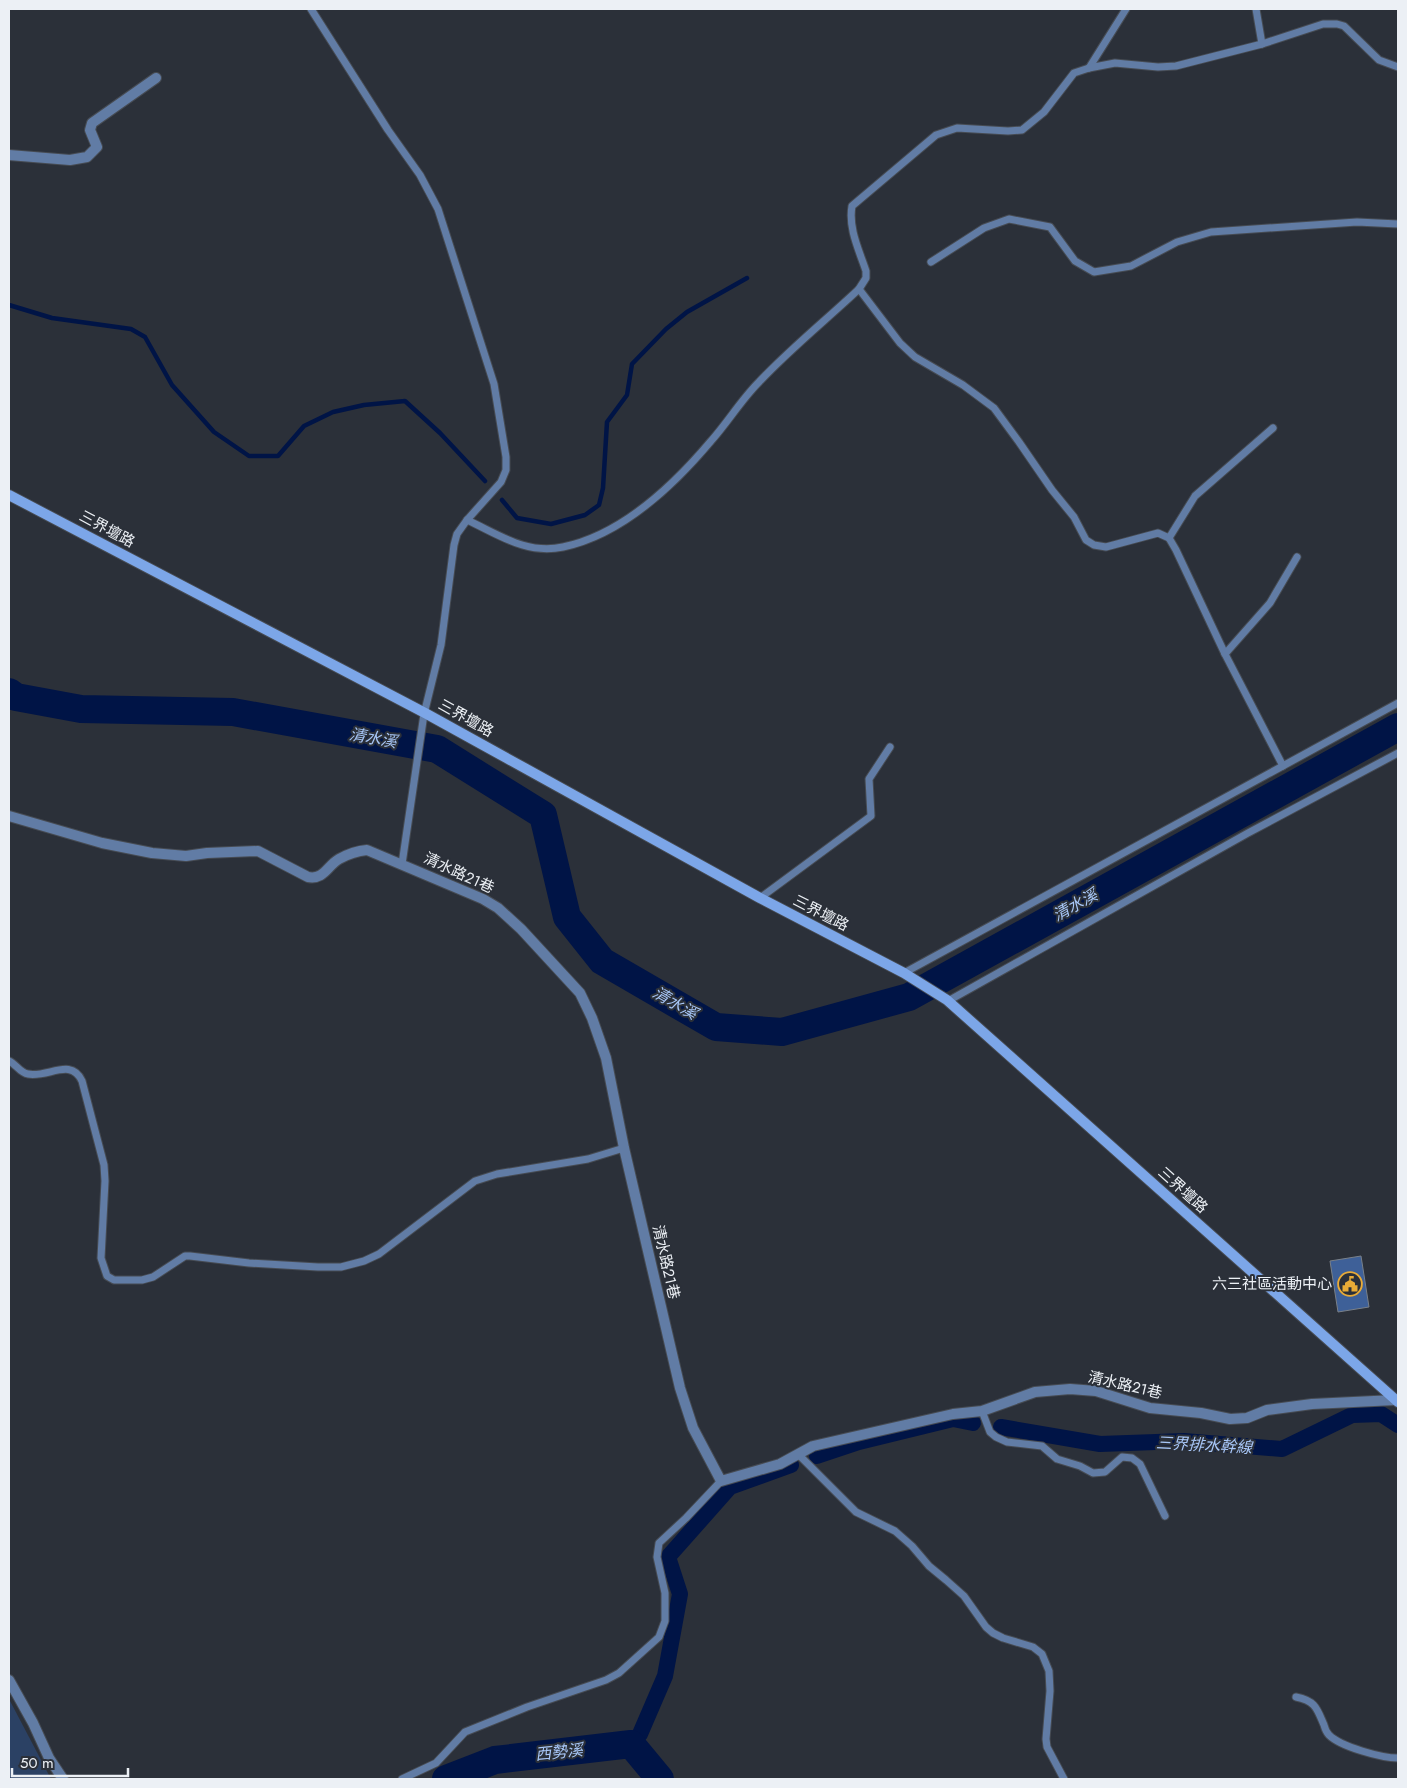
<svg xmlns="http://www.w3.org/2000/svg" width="1407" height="1788" font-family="Jost,'Noto Sans TC',sans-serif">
<rect width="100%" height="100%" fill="#2b3039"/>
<polygon fill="#2b4164" points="9,1699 51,1779 9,1779"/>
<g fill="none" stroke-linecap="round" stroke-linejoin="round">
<g stroke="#001446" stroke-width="4.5">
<polyline points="9,305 52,318 131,329 145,337 172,385 214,432 249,456 278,456 304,426 333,412 364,405 405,401 440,433 485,481"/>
<polyline points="502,500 517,518 551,524 585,515 599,505 603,488 607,422 627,395 632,364 666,329 687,312 747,278"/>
</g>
<g stroke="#001446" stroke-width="16">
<polyline points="1001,1427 1100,1444 1184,1441 1282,1449 1352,1415 1381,1414 1398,1425"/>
<polyline points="817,1456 859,1442 953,1419 973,1423"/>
<polyline points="631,1744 640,1734 665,1676 680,1594 668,1557 730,1487 791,1465"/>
</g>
<g stroke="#001446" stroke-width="28">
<polyline points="9,692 16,697 81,709 233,712 437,749 543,815 567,917 602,961 716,1027 782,1032 909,997 1398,727"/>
<polyline points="446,1779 495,1760 631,1744 660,1779"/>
</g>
</g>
<polygon fill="#3e6098" stroke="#798089" points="1361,1256 1369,1307 1338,1312 1330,1261"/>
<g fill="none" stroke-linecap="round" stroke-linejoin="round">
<g stroke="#464b53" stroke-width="9">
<g id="lane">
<polyline points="311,9 388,130 420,175 438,209 494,384 506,457 506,470 501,482 467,520 457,534 454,545 441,645 424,714 402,864"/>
<polyline points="1256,9 1262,44"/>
<polyline points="1089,68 1126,9"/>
<polyline points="931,262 984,228 1009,219 1050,227 1075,261 1094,272 1131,266 1177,242 1211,232 1357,222 1398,224"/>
<polyline points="859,289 900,343 915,357 963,385 994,408 1019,442 1052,490 1074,517 1086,540 1094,545 1106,547 1158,533 1169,538 1176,550 1225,654 1283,766"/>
<path d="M467,520C498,534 526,555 563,547C621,535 674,485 711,441C728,422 741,400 759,382C790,349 826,320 859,289L866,278V271C859,250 848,228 852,206L936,135L957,128L1008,131L1022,130L1044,112L1074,73L1089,68L1115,63L1158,67L1176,66L1262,44L1323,24H1337L1344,26L1379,60L1398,67"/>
<polyline points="1169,538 1195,496 1273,428"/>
<polyline points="1225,654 1270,603 1297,557"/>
<polyline points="760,898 871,816 869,779 890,747"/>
<polyline points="904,973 1398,703"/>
<polyline points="948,1001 1248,833 1398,753"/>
<path d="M9,1061C16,1064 20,1073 28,1074C48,1078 71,1057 82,1081L104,1165L105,1181L101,1258L107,1276L114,1280H142L153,1277L185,1256H190L249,1263L318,1267H341L364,1261L379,1254L475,1181L497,1174L588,1159L624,1148"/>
<polyline points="982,1411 990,1432 996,1437 1007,1442 1042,1446 1057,1459 1080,1466 1093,1473 1105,1472 1122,1457 1132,1458 1140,1464 1165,1516"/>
<polyline points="798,1454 856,1512 895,1531 912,1546 929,1566 946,1580 964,1596 986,1627 993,1633 1003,1638 1033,1647 1042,1654 1049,1671 1050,1691 1046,1739 1047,1747 1064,1779"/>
<path d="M1296,1697C1316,1701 1317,1709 1324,1725C1325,1729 1327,1733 1329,1735C1341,1747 1382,1758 1398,1758"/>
<polyline points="402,1779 436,1763 465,1732 527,1707 606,1680 619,1673 659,1637 665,1621 665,1593 657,1557 659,1543 686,1518 721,1481"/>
</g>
</g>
<g stroke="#464b53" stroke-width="12">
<g id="street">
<polyline points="9,155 70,160 87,157 97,147 90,130 92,123 156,78"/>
<path d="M9,816L102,843L152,853L186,856L207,853L258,851L308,877C324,880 327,866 339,859C348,854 356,851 367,850L483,899L498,908L521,929L580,993L592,1018L606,1058L624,1148L680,1388L693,1428L721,1481L780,1464L813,1446L953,1414L982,1411L1035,1392L1070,1389L1096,1391L1150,1408L1201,1413L1230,1419L1247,1418L1267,1410L1312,1404L1395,1400"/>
<polyline points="9,1680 33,1723 49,1758 63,1779"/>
</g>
</g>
<g stroke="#464b53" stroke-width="12">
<polyline id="secondary" points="9,495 425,713 760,898 904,973 947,1000 1398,1402"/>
</g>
<use href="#lane" stroke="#617ca5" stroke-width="7"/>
<use href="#street" stroke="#617ca5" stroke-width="10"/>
<use href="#secondary" stroke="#7ca6e8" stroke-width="10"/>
</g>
<defs>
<g id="civic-ring" transform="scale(1.25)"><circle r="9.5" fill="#2b3039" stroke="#e8ab37" stroke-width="1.5"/><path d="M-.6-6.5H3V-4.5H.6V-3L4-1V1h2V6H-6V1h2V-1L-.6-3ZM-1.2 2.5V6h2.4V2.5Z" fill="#e8ab37"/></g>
</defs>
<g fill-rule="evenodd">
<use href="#civic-ring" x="1350" y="1284"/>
</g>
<g text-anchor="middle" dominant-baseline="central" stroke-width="4" stroke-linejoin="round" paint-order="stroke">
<g font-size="15" fill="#ecf0f5" stroke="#2b3039">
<text transform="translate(107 529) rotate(28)">三界壇路</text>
<text transform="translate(466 718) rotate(29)">三界壇路</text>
<text transform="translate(459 873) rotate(25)">清水路21巷</text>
<text transform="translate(821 913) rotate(27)">三界壇路</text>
<text transform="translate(1183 1190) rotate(42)">三界壇路</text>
<text transform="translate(666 1262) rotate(77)">清水路21巷</text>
<text transform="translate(1125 1385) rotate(13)">清水路21巷</text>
</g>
<g font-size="15" fill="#ecf0f5" stroke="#2b3039" text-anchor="end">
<text x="1332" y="1284">六三社區活動中心</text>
</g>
<g font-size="16" font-style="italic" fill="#a8c7f8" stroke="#2b3039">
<text transform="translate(373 738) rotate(10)">清水溪</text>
<text transform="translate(1075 905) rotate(-29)">清水溪</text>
<text transform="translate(675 1003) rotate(30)">清水溪</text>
<text transform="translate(1204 1445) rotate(3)">三界排水幹線</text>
<text transform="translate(559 1752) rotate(-6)">西勢溪</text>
</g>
</g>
<rect width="1407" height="1788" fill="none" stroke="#ecf0f5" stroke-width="20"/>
<path d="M12 1768v8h116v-8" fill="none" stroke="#ecf0f5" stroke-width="2.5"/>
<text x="20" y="1768" font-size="15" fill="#ecf0f5" stroke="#2b3039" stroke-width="4" paint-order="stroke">50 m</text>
</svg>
